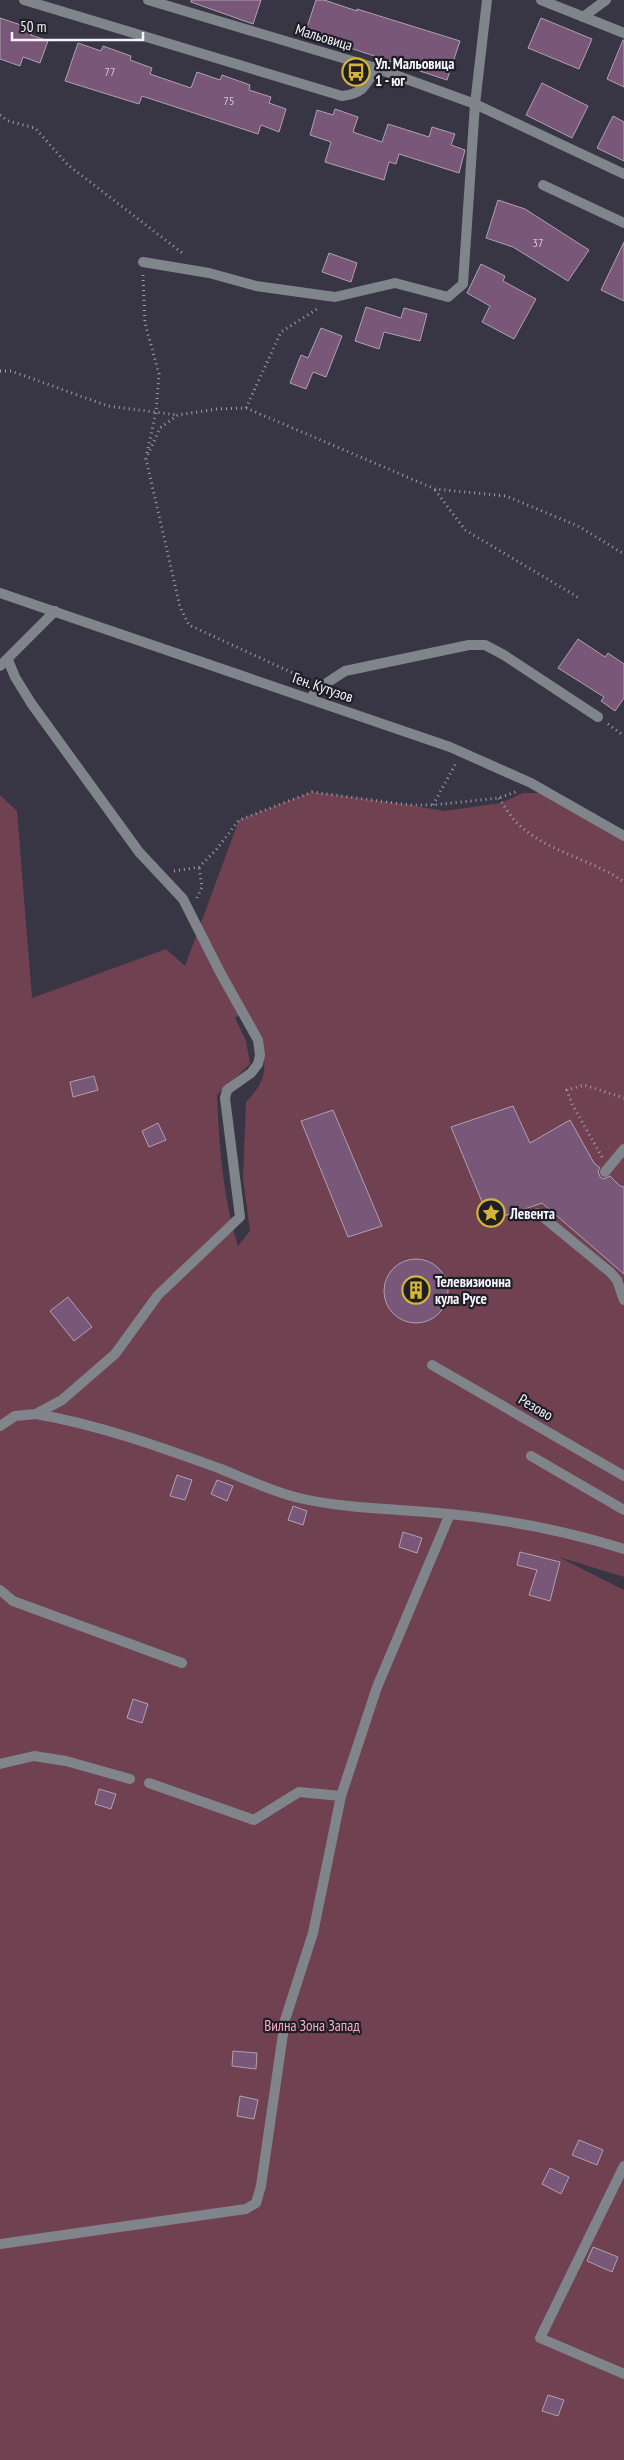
<svg xmlns="http://www.w3.org/2000/svg" width="624" height="2460" font-family="'PT Sans Narrow',sans-serif">
<rect width="100%" height="100%" fill="#383544"/>
<path fill="#704251" fill-rule="evenodd" d="M312,792L410,805L444,811L501,803L523,793H550L624,836V1577L559,1557L624,1590V2460H0V795L17,811L32,998L166,949L185,966L239,820ZM243,1013C261,1048 279,1069 246,1102L243,1178L250,1231L238,1246C223,1198 219,1145 217,1095L250,1064L246,1041L235,1018Z"/>
<g fill="#795779" stroke="#b0a1b0">
<polygon points="191,0 261,0 253,24 191,2"/>
<polygon points="316,0 324,0 357,11 357,9 460,41 447,80 332,42 331,44 304,36"/>
<polygon points="0,18 33,29 31,35 48,41 40,63 23,57 20,66 0,59"/>
<polygon points="541,18 592,39 579,69 528,48"/>
<polygon points="623,40 624,40 624,87 607,79"/>
<polygon points="78,43 101,51 103,46 131,56 130,60 152,68 150,74 191,88 197,72 220,80 222,75 250,85 249,90 271,97 269,103 286,109 279,132 261,125 258,134 142,96 139,104 65,81"/>
<polygon points="542,83 588,106 572,138 526,115"/>
<polygon points="335,109 358,117 353,132 382,142 388,124 429,137 432,127 455,134 451,145 465,150 459,173 399,154 396,164 389,162 384,180 325,162 331,142 310,135 317,110 333,115"/>
<polygon points="613,116 624,122 624,161 597,148"/>
<polygon points="498,200 525,209 589,250 568,281 513,247 486,238"/>
<polygon points="624,242 624,301 601,290"/>
<polygon points="329,253 357,263 351,282 322,272"/>
<polygon points="481,264 505,276 503,281 536,299 514,339 482,322 490,306 467,293"/>
<polygon points="366,307 401,318 404,308 427,314 420,341 384,332 379,349 355,341"/>
<polygon points="321,328 342,336 326,377 313,372 306,389 290,383 301,355 308,358"/>
<polygon points="578,639 605,657 608,653 624,664 624,698 615,711 601,701 604,697 558,668"/>
<polygon points="94,1076 98,1090 73,1097 70,1082"/>
<polygon points="513,1106 530,1143 570,1120 594,1163 600,1168 598,1171 600,1177 604,1179 610,1176 620,1186 624,1187 624,1274 542,1203 490,1221 451,1127"/>
<polygon points="333,1110 382,1226 348,1237 301,1121"/>
<polygon points="158,1123 166,1140 149,1147 142,1131"/>
<circle cx="416" cy="1291" r="32"/>
<polygon points="68,1297 92,1327 74,1341 50,1311"/>
<polygon points="177,1475 192,1480 185,1500 170,1496"/>
<polygon points="217,1480 233,1486 227,1501 211,1494"/>
<polygon points="293,1506 307,1511 303,1525 288,1520"/>
<polygon points="403,1532 422,1538 417,1553 399,1547"/>
<polygon points="520,1552 560,1562 550,1601 529,1595 537,1570 517,1565"/>
<polygon points="133,1699 148,1704 142,1723 127,1718"/>
<polygon points="99,1789 116,1794 111,1809 95,1804"/>
<polygon points="233,2051 257,2053 256,2069 232,2066"/>
<polygon points="240,2096 258,2100 254,2119 237,2116"/>
<polygon points="579,2140 603,2150 597,2165 572,2155"/>
<polygon points="550,2168 569,2177 561,2194 542,2184"/>
<polygon points="593,2247 618,2257 612,2272 587,2261"/>
<polygon points="548,2395 564,2400 558,2416 542,2411"/>
</g>
<g fill="none" stroke-linecap="round" stroke-linejoin="round">
<g stroke="#9f9da9" stroke-width="3" stroke-dasharray="1 4" stroke-linecap="butt">
<polyline points="0,115 8,121 35,128 68,165 185,255"/>
<polyline points="143,275 145,323 159,374 156,412 147,453"/>
<polyline points="0,371 11,371 108,406 177,415"/>
<polyline points="246,408 281,332 317,309"/>
<polyline points="435,490 465,530 581,599"/>
<polyline points="310,681 189,625 180,607 146,459 160,428 178,415 217,409 246,408 435,489 506,496 578,526 624,554"/>
<polyline points="608,724 624,736"/>
<path d="M499,798C504,805 509,814 515,821C545,852 590,858 624,882"/>
<polyline points="433,805 456,763"/>
<polyline points="174,871 199,867 216,850 239,820 312,792 410,805 433,805 499,798 518,791"/>
<polyline points="197,898 202,887 199,867"/>
<polyline points="602,1157 572,1104 567,1090 584,1085 624,1098"/>
</g>
<g stroke="#80848b" stroke-width="10">
<path d="M24,0L342,96C364,93 365,86 376,68"/>
<polyline points="543,185 624,223"/>
<polyline points="143,262 209,273 256,286 335,297 395,283 448,297 463,284 475,104"/>
<polyline points="0,666 55,611"/>
<polyline points="538,1213 610,1272 617,1280 624,1300"/>
<polyline points="531,1456 624,1510"/>
</g>
<polyline stroke="#80848b" stroke-width="10" points="605,1172 624,1149"/>
<g stroke="#80848b" stroke-width="10">
<polyline points="148,0 376,68 475,104 624,174"/>
<polyline points="541,0 624,33"/>
<polyline points="583,17 606,0"/>
<polyline points="475,104 487,0"/>
<polyline points="310,698 322,686 345,671 469,645 485,645 504,655 598,717"/>
<polyline points="432,1365 624,1476"/>
<path d="M36,1414C100,1425 160,1447 221,1469C246,1479 273,1492 299,1498C346,1509 402,1509 450,1514C509,1520 567,1531 624,1549"/>
<polyline points="0,1426 15,1416 36,1414 62,1400 115,1354 158,1295 240,1217 225,1098 227,1090 251,1073 258,1064 260,1055 258,1040 221,974 183,899 139,852 31,703 15,677 8,660"/>
<polyline points="0,1590 13,1601 182,1663"/>
<polyline points="0,1764 34,1756 66,1761 130,1779"/>
<polyline points="149,1783 254,1820 299,1792 341,1796 377,1687 450,1514"/>
<polyline points="624,2166 540,2338 624,2374"/>
<polyline points="0,2244 246,2209 256,2203 261,2186 285,2020 313,1933 341,1796"/>
</g>
<polyline stroke="#80848b" stroke-width="10" points="0,593 450,747 531,783 624,836"/>
</g>
<defs>
<g id="bus-ring" transform="scale(1.4375)"><circle r="9.5" fill="#1f1e25" stroke="#d4b635" stroke-width="1.5"/><path d="M-5-6H5V4H4V6H2V4H-2V6H-4V4H-5ZM-3.5-4V0h7V-4ZM-3.5 1.2v1.5H-2V1.2ZM2 1.2v1.5H3.5V1.2Z" fill="#d4b635"/></g>
<g id="sight-ring" transform="scale(1.4375)"><circle r="9.5" fill="#1f1e25" stroke="#d4b635" stroke-width="1.5"/><path d="M0-6L1.8-2.2L6-1.7L2.9 1.2L3.7 5.4L0 3.3L-3.7 5.4L-2.9 1.2L-6-1.7L-1.8-2.2Z" fill="#d4b635"/></g>
<g id="building-ring" transform="scale(1.4375)"><circle r="9.5" fill="#1f1e25" stroke="#d4b635" stroke-width="1.5"/><path d="M-4-6H4V6H1V3H-1V6H-4ZM-2.5-4.3h1.7v1.8h-1.7ZM.8-4.3h1.7v1.8H.8ZM-2.5-1h1.7V.8h-1.7ZM.8-1h1.7V.8H.8Z" fill="#d4b635"/></g>
</defs>
<g fill-rule="evenodd">
<use href="#bus-ring" x="356" y="72"/>
<use href="#sight-ring" x="491" y="1213"/>
<use href="#building-ring" x="416" y="1290"/>
</g>
<g text-anchor="middle" dominant-baseline="central" stroke-width="4.5" stroke-linejoin="round" paint-order="stroke">
<g font-size="12" fill="#d6ccdc">
<text x="110" y="71">77</text>
<text x="229" y="100">75</text>
<text x="538" y="242">37</text>
</g>
<g font-size="15" fill="#f5f3fd" stroke="#1f1e25">
<text transform="translate(324 37) rotate(17)">Мальовица</text>
<text transform="translate(323 687) rotate(19)">Ген. Кутузов</text>
<text transform="translate(536 1407) rotate(30)">Резово</text>
</g>
<g font-size="15" font-weight="bold" fill="#f5f3fd" stroke="#1f1e25" text-anchor="start">
<text x="375" y="63">Ул. Мальовица<tspan x="375" dy="17">1 - юг</tspan></text>
<text x="510" y="1213">Левента</text>
<text x="435" y="1281">Телевизионна<tspan x="435" dy="17">кула Русе</tspan></text>
</g>
<g font-size="15" fill="#faabc5" stroke="#1f1e25">
<text x="312" y="2025">Вилна Зона Запад</text>
</g>
</g>
<path d="M12 32v8h131v-8" fill="none" stroke="#f5f3fd" stroke-width="2.5"/>
<text x="20" y="32" font-size="15" fill="#f5f3fd" stroke="#1f1e25" stroke-width="4" paint-order="stroke">50 m</text>
</svg>
